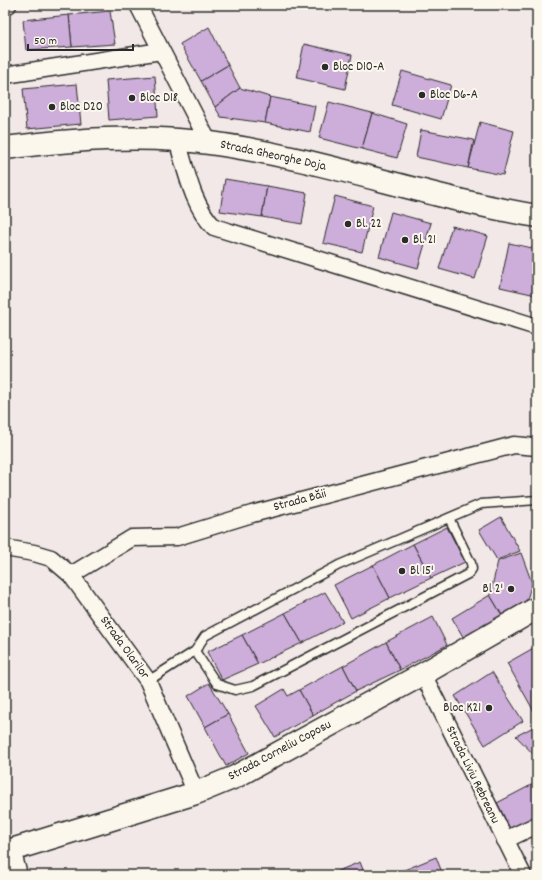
<svg xmlns="http://www.w3.org/2000/svg" width="542" height="880" font-family="Dekko,sans-serif">
<rect width="100%" height="100%" fill="#f2e8e8"/>
<filter id="ink" filterUnits="userSpaceOnUse"><feTurbulence type="fractalNoise" baseFrequency=".025" numOctaves="2"/><feDisplacementMap in="SourceGraphic" scale="8" xChannelSelector="R" yChannelSelector="G"/><feConvolveMatrix kernelMatrix="1 2 1 2 8 2 1 2 1" color-interpolation-filters="sRGB"/></filter>
<g filter="url(#ink)">
<g fill="#cdadd9" stroke="#2b2b2b">
<polygon points="110,11 115,44 72,47 69,15"/>
<polygon points="69,15 72,47 26,50 23,20"/>
<polygon points="209,27 228,65 201,81 180,44"/>
<polygon points="5,28 6,28 7,52 5,52"/>
<polygon points="304,44 352,55 345,89 297,78"/>
<polygon points="228,65 240,88 215,107 201,81"/>
<polygon points="402,71 451,85 441,119 392,105"/>
<polygon points="155,76 158,116 109,120 106,80"/>
<polygon points="77,84 81,124 27,129 23,89"/>
<polygon points="240,88 270,97 265,123 221,117 215,107"/>
<polygon points="270,97 315,106 310,132 265,123"/>
<polygon points="329,102 372,113 362,149 319,138"/>
<polygon points="372,113 407,124 397,158 362,149"/>
<polygon points="480,122 514,131 503,175 468,168"/>
<polygon points="421,130 474,140 468,168 416,157"/>
<polygon points="225,179 267,186 262,217 220,211"/>
<polygon points="267,186 307,193 302,224 262,217"/>
<polygon points="335,196 373,206 362,252 323,243"/>
<polygon points="391,212 431,223 418,268 379,257"/>
<polygon points="452,226 488,236 475,279 439,269"/>
<polygon points="509,243 537,249 536,295 500,287"/>
<polygon points="501,517 520,551 497,560 479,530"/>
<polygon points="447,527 465,562 431,578 413,544"/>
<polygon points="413,544 431,578 390,598 373,565"/>
<polygon points="521,553 532,583 525,606 503,617 490,595 498,561"/>
<polygon points="373,565 390,598 351,618 334,585"/>
<polygon points="325,592 343,622 302,643 285,613"/>
<polygon points="490,595 503,617 465,640 452,618"/>
<polygon points="285,613 302,643 258,664 242,635"/>
<polygon points="433,617 447,645 400,670 386,642"/>
<polygon points="242,635 258,664 222,680 207,652"/>
<polygon points="386,642 400,670 356,691 343,666"/>
<polygon points="537,646 537,714 536,715 507,663"/>
<polygon points="343,666 356,691 313,715 299,690"/>
<polygon points="492,672 523,721 485,745 455,696"/>
<polygon points="209,683 228,714 205,727 188,696"/>
<polygon points="284,689 288,696 299,690 313,715 275,737 256,706"/>
<polygon points="228,714 249,753 226,766 205,727"/>
<polygon points="537,725 537,758 516,736"/>
<polygon points="537,782 537,821 512,833 497,803"/>
<polygon points="436,857 443,875 392,875"/>
<polygon points="360,862 365,875 328,875"/>
</g>
<g fill="none" stroke-linecap="round" stroke-linejoin="round">
<g stroke="#2b2b2b" stroke-width="11">
<g id="lane">
<polyline points="195,651 217,684 235,690 253,686 468,574 472,569 471,563 449,518"/>
<polyline points="148,681 195,651 205,636 339,565 481,504 537,500"/>
</g>
</g>
<g stroke="#2b2b2b" stroke-width="19">
<g id="street">
<polyline points="5,5 8,5"/>
<polyline points="138,5 209,143"/>
<polyline points="5,75 161,51"/>
<path d="M177,140C186,169 192,205 214,227L537,327"/>
<polyline points="5,548 34,553 51,558 71,575 148,681 196,793"/>
<polyline points="71,575 132,538 177,537 252,514 514,445 537,447"/>
<polyline points="423,674 523,875"/>
<polyline points="505,840 537,825"/>
<polyline points="12,850 19,875"/>
</g>
</g>
<g stroke="#2b2b2b" stroke-width="25">
<g id="secondary">
<path d="M5,148C72,139 143,134 210,143C321,158 427,198 537,216"/>
<polyline points="5,852 196,793 235,777 423,674 537,608"/>
</g>
</g>
<use href="#lane" stroke="#fbf7ec" stroke-width="8"/>
<use href="#street" stroke="#fbf7ec" stroke-width="16"/>
<use href="#secondary" stroke="#fbf7ec" stroke-width="22"/>
</g>
</g>
<g fill="#2b2b2b" stroke="#fbf7ec" stroke-width="1.5">
<circle cx="325" cy="67" r="4"/>
<circle cx="422" cy="95" r="4"/>
<circle cx="132" cy="98" r="4"/>
<circle cx="52" cy="107" r="4"/>
<circle cx="348" cy="224" r="4"/>
<circle cx="405" cy="240" r="4"/>
<circle cx="402" cy="571" r="4"/>
<circle cx="511" cy="589" r="4"/>
<circle cx="489" cy="708" r="4"/>
</g>
<g text-anchor="middle" dominant-baseline="central" stroke-width="4" stroke-linejoin="round" paint-order="stroke">
<g font-size="13" fill="#2b2b2b" stroke="#fbf7ec" text-anchor="start">
<text x="333" y="67">Bloc D10-A</text>
<text x="430" y="95">Bloc D6-A</text>
<text x="140" y="98">Bloc D18</text>
<text x="60" y="107">Bloc D20</text>
<text x="356" y="224">Bl. 22</text>
<text x="413" y="240">Bl. 21</text>
<text x="410" y="571">Bl 15'</text>
<text x="503" y="589" text-anchor="end">Bl 2'</text>
<text x="481" y="708" text-anchor="end">Bloc K21</text>
</g>
<g font-size="13" fill="#2b2b2b" stroke="#fbf7ec">
<text transform="translate(273 156) rotate(12)">Strada Gheorghe Doja</text>
<text transform="translate(300 501) rotate(-15)">Strada Băii</text>
<text transform="translate(124 648) rotate(54)">Strada Olarilor</text>
<text transform="translate(280 751) rotate(-28)">Strada Corneliu Coposu</text>
<text transform="translate(472 775) rotate(64)">Strada Liviu Rebreanu</text>
</g>
</g>
<rect width="542" height="880" fill="none" stroke="#fbf7ec" stroke-width="20"/>
<rect x="10" y="10" width="522" height="860" fill="none" stroke="#2b2b2b" stroke-width="1.5" filter="url(#ink)"/>
<path d="M28 44v6h105v-6" fill="none" stroke="#2b2b2b" stroke-width="2"/>
<text x="34" y="44" font-size="12" fill="#2b2b2b" stroke="#fbf7ec" stroke-width="3" paint-order="stroke">50 m</text>
</svg>
